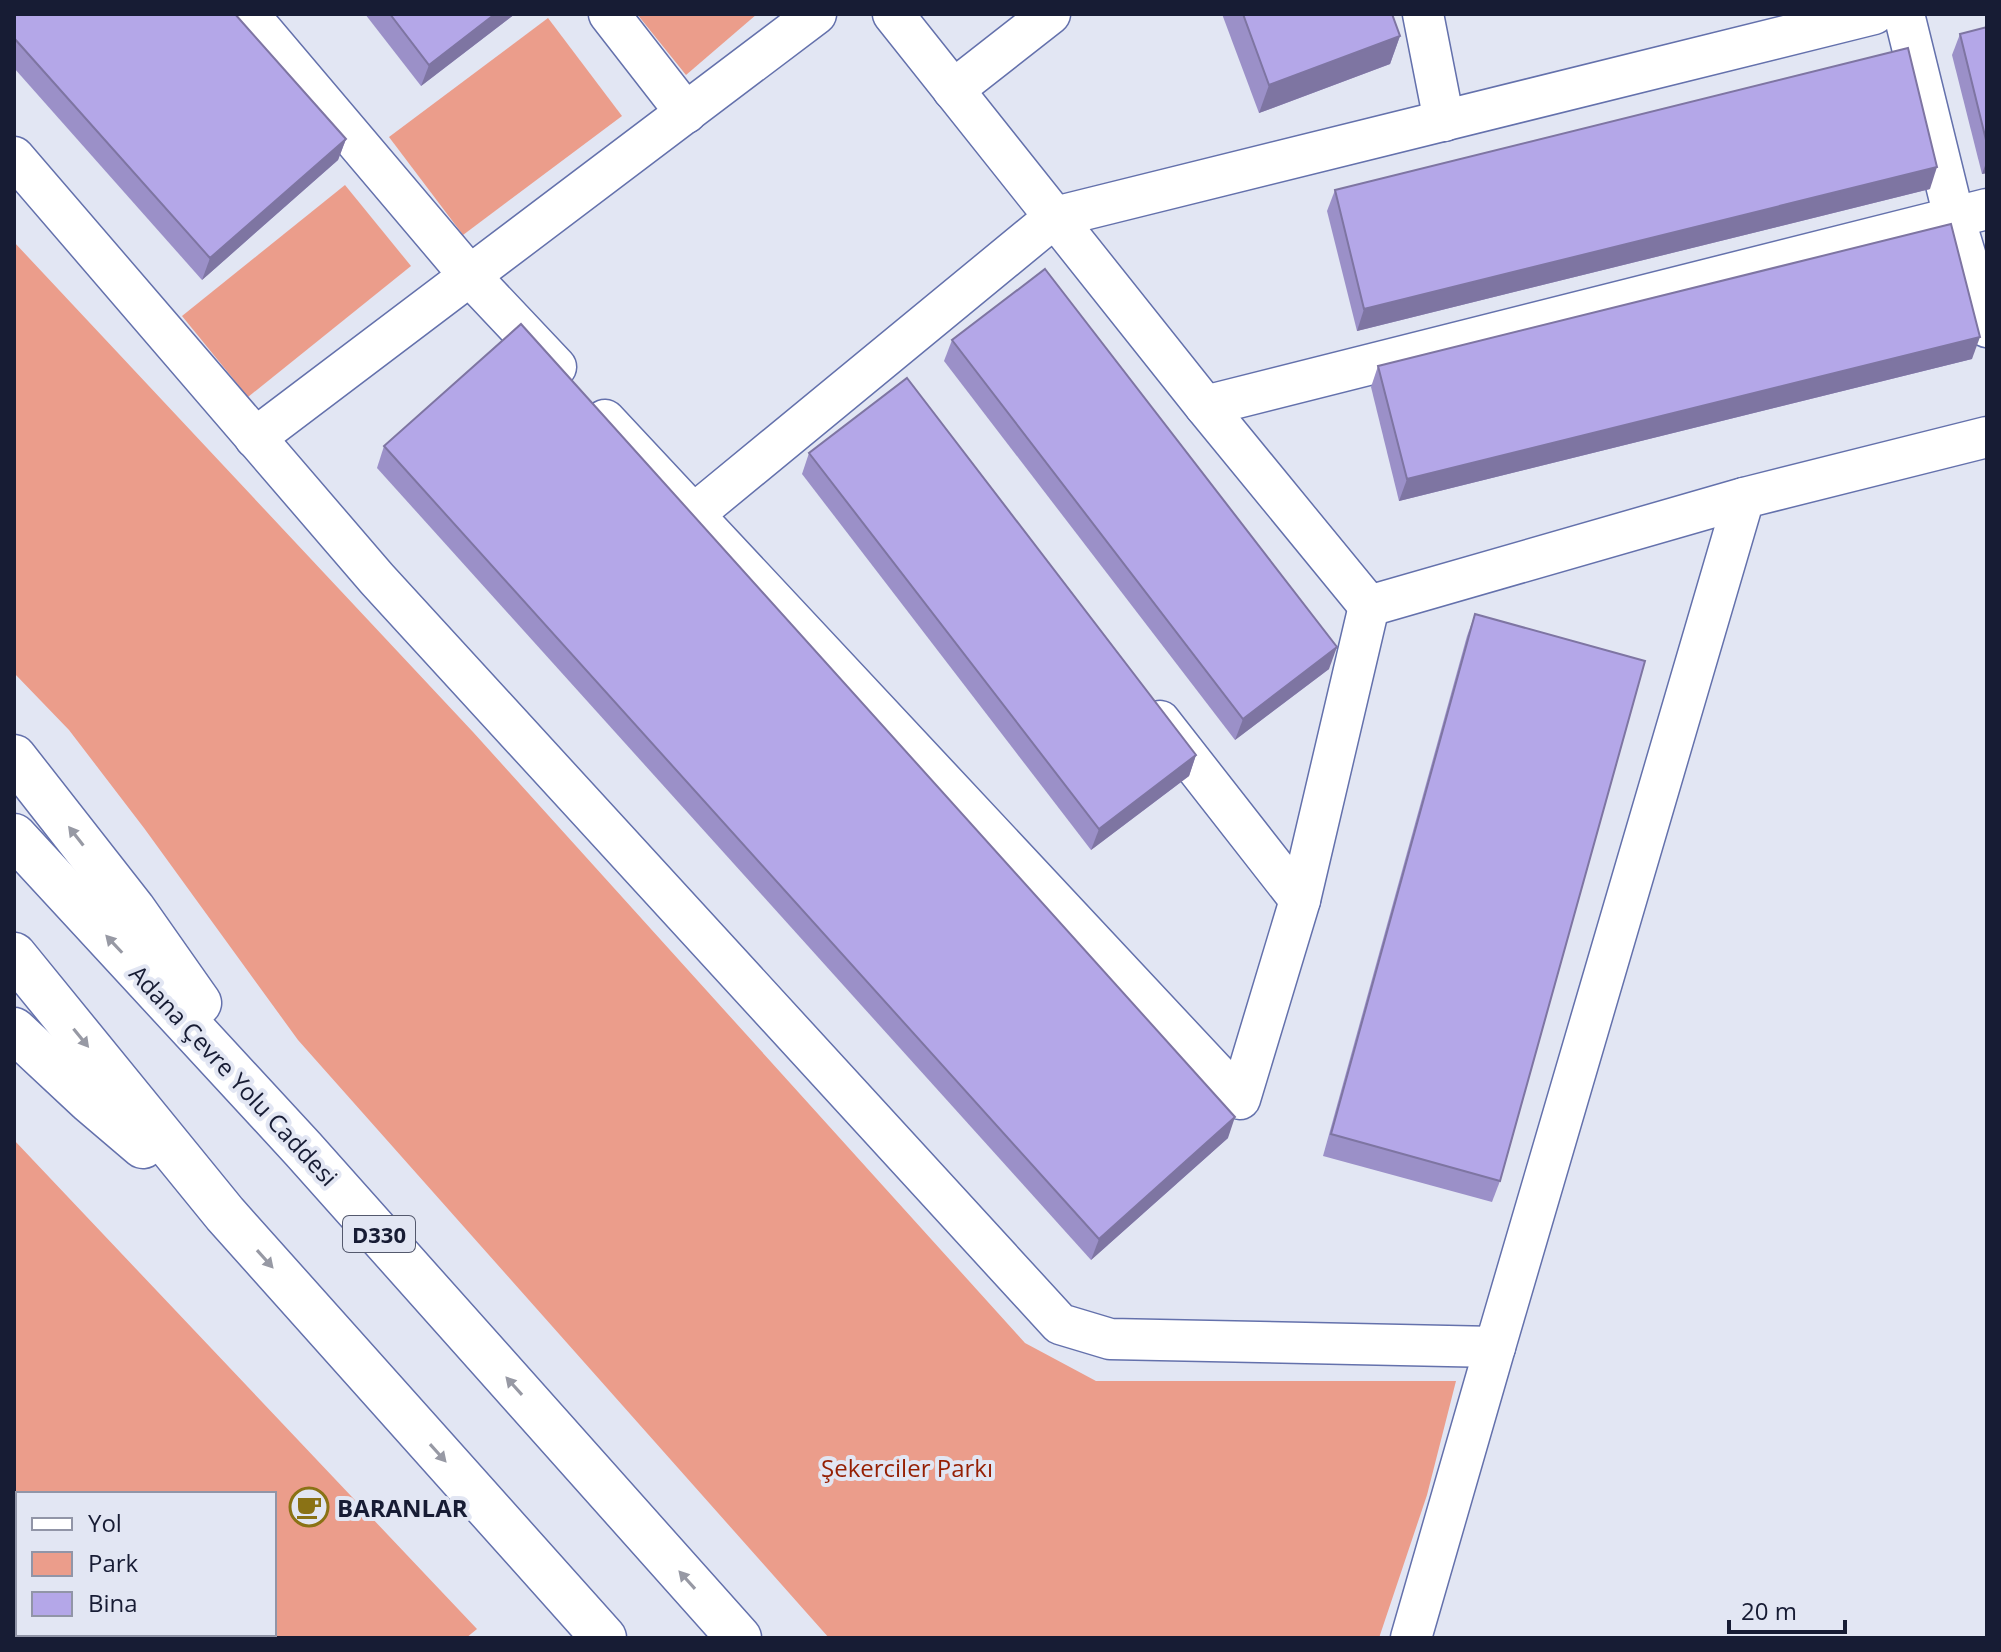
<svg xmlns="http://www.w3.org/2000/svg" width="2001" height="1652" font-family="'Open Sans',sans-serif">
<rect width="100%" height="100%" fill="#e2e6f3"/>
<g fill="#eb9d8b" fill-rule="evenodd">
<polygon points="637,14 757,14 686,75"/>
<polygon points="548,18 622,116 463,235 389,137"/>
<polygon points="345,185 411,266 248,397 182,316"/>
<polygon points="14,242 473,732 1025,1343 1096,1381 1456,1381 1427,1495 1379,1638 829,1638 298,1040 144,828 69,730 14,673"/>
<path d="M14,1140L477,1629L466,1638H14ZM274,1494V1634H18V1494Z"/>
</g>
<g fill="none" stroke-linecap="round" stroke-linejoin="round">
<g stroke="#6471ac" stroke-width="43">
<g id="street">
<polyline points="248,14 470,276 556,367"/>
<polyline points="609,14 686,113"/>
<polyline points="893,14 1205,406 1369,606"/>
<polyline points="1423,14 1444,121"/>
<polyline points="1904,14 1954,217 1987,327"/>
<polyline points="953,90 1050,14"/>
<polyline points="14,157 377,579 1060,1324 1110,1339 1495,1347 1744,498 1987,437"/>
<polyline points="1205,406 1987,209"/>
<polyline points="605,420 1240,1099 1300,900 1369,606"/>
<polyline points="255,438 816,14"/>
<polyline points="694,514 1055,217 1874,14"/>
<polyline points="1369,606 1744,498"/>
<polyline points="1160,721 1300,900"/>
<polyline points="1411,1638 1495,1347"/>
</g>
</g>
<g stroke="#6471ac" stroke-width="47">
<g id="highway">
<polyline points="14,757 133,909 199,1003"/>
<polyline points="14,836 303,1149 739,1638"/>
<polyline points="14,955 225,1214 604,1638"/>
<polyline points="14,1030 89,1100 143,1146"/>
</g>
</g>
<use href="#street" stroke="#fff" stroke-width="40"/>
<use href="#highway" stroke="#fff" stroke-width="44"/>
</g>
<g fill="#9b90c8">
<polygon points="14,14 346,139 338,160 202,280 14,68"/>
<polygon points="365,14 515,14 421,86"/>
<polygon points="1222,14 1392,14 1400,36 1390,64 1259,113"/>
<polygon points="1987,27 1987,173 1982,174 1952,55 1960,34"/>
<polygon points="1930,189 1357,331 1327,211 1335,190"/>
<polygon points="952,340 1329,669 1235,740 944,361"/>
<polygon points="1972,359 1399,501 1371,387 1378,366"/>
<polygon points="384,446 1228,1138 1091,1260 377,468"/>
<polygon points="809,453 1196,755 1189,776 1091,850 802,474"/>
<polygon points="1475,614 1500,1181 1492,1202 1323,1156 1467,636"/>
</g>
<g fill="#7e75a2">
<polygon points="495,14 515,14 421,86 429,65"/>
<polygon points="1400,36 1390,64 1259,113 1269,85"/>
<polygon points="346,139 338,160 202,280 210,258"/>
<polygon points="1987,160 1987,173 1982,174"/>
<polygon points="1937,167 1930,189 1357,331 1364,309"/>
<polygon points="1980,337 1972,359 1399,501 1407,479"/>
<polygon points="1337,647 1329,669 1235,740 1243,719"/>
<polygon points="1196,755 1189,776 1091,850 1099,829"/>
<polygon points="1235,1117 1228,1138 1091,1260 1099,1239"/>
</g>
<g fill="#b4a7e8" stroke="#7e75a2" stroke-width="2">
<polygon points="14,14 235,14 346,139 210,258 14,38"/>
<polygon points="390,14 495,14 429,65"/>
<polygon points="1243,14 1392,14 1400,36 1269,85"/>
<polygon points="1987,27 1987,144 1960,34"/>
<polygon points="1908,48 1937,167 1364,309 1335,190"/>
<polygon points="1951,224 1980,337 1407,479 1378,366"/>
<polygon points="1045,269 1337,647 1243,719 952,340"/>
<polygon points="521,324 1235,1117 1099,1239 384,446"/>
<polygon points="907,378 1196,755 1099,829 809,453"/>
<polygon points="1475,614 1645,661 1500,1181 1331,1134"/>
</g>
<defs><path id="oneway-solid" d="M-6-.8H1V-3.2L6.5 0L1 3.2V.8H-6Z" transform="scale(2)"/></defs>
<g fill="#9799a4">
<use href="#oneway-solid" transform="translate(76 836) rotate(-128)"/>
<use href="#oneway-solid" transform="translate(114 944) rotate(-133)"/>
<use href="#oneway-solid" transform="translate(81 1038) rotate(51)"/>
<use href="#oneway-solid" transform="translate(265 1259) rotate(48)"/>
<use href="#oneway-solid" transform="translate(514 1386) rotate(-132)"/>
<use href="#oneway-solid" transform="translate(438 1453) rotate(48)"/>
<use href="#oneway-solid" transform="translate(687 1580) rotate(-132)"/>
</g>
<defs>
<g id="cafe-ring" transform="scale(2)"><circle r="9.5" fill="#e2e6f3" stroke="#8a7215" stroke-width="1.5"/><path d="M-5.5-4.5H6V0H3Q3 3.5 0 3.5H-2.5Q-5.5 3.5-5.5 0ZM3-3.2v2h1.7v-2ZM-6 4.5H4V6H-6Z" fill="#8a7215"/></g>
</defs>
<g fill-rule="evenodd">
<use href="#cafe-ring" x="309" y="1507"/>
</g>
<g text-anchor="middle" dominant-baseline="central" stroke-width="8" stroke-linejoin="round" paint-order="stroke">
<rect fill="#e2e6f3" stroke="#54596d" stroke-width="2" x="343" y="1216" width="72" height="36" rx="6"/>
<g font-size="22" font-weight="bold" fill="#171c34">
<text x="379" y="1234">D330</text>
</g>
<g font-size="24" fill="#171c34" stroke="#e2e6f3">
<text transform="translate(234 1075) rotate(47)">Adana Çevre Yolu Caddesi</text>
</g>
<g font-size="24" fill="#951f03" stroke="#e2e6f3">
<text x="907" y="1467">Şekerciler Parkı</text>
</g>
<g font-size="24" font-weight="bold" fill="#171c34" stroke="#e2e6f3" text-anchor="start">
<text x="337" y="1507">BARANLAR</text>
</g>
</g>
<rect width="2001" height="1652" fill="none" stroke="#171c34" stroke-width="32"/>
<rect x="16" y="1492" width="260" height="144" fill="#e2e6f3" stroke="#9195a7" stroke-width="2"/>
<rect x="32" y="1518" width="40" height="12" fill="#ffffff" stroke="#9195a7" stroke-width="2"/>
<text x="88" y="1532" font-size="24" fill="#171c34">Yol</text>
<rect x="32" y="1552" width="40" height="24" fill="#eb9d8b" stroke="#9195a7" stroke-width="2"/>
<text x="88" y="1572" font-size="24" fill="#171c34">Park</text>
<rect x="32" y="1592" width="40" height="24" fill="#b4a7e8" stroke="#9195a7" stroke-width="2"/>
<text x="88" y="1612" font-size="24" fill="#171c34">Bina</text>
<path d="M1729 1620v12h116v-12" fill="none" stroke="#171c34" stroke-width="4"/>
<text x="1741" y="1620" font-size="24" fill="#171c34" stroke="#e2e6f3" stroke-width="6" paint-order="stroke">20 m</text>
</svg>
